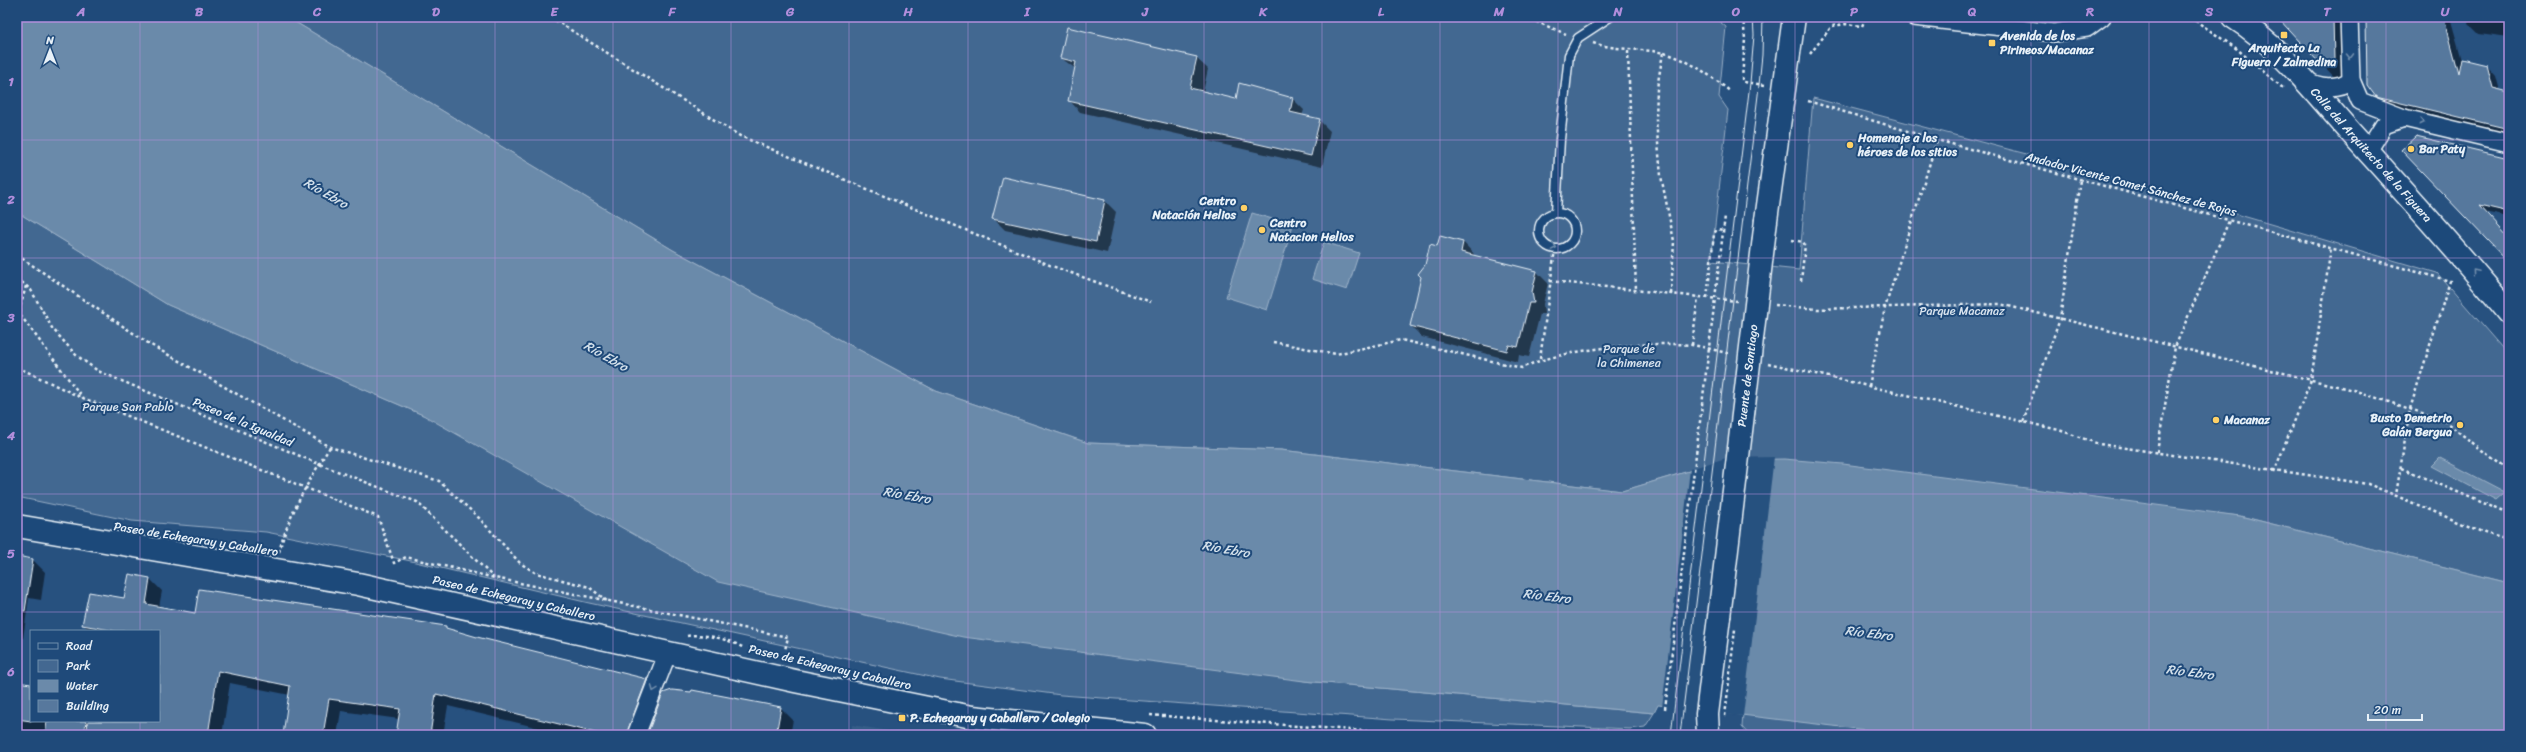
<svg xmlns="http://www.w3.org/2000/svg" width="2526" height="752" font-family="Sriracha,sans-serif">
<rect width="100%" height="100%" fill="#27517f"/>
<filter id="ink" filterUnits="userSpaceOnUse"><feTurbulence type="fractalNoise" baseFrequency=".025" numOctaves="2"/><feDisplacementMap in="SourceGraphic" scale="8" xChannelSelector="R" yChannelSelector="G"/><feConvolveMatrix kernelMatrix="1 2 1 2 8 2 1 2 1" color-interpolation-filters="sRGB"/></filter>
<g filter="url(#ink)">
<polygon fill="#355d88" points="852,725 908,734 913,735 851,735"/>
<g fill="#436891" stroke="#96acc4">
<polygon points="287,17 1714,17 1726,27 1719,97 1728,110 1711,261 1799,270 1813,98 2076,167 2437,273 2509,356 2509,583 2240,516 1726,460 1622,491 1281,450 1088,443 936,391 673,250"/>
<polygon points="17,212 168,305 423,415 1304,681 1654,713 1645,727 1630,729 1393,719 1061,695 940,679 589,603 411,561 266,532 132,521 17,497"/>
<polygon points="1743,714 1908,735 1749,735 1742,727"/>
</g>
<g fill="#6b8aaa" stroke="#9db3c9">
<polygon points="17,17 287,17 673,250 936,391 1088,443 1281,450 1622,491 1726,460 1784,459 1843,464 2240,516 2509,583 2509,735 1908,735 1658,705 1654,713 1304,681 963,637 718,582 423,415 168,305 17,212"/>
<polygon points="1252,213 1293,225 1267,310 1226,297"/>
<polygon points="1324,242 1359,253 1347,290 1312,279"/>
<polygon points="2440,458 2505,492 2496,500 2432,466"/>
</g>
<polygon fill="#27517f" points="1774,457 1743,716 1662,708 1690,469 1726,458"/>
<g fill="#0007">
<polygon points="2278,17 2346,17 2347,73 2337,80"/>
<polygon points="2367,17 2450,17 2462,60 2487,66 2496,76 2500,91 2509,93 2509,136 2387,106 2377,96"/>
<polygon points="2471,17 2509,17 2509,38 2479,34 2469,24"/>
<polygon points="1061,58 1196,58 1208,69 1203,92 1236,100 1240,84 1266,90 1270,94 1293,99 1304,110 1302,116 1319,120 1330,131 1322,167 1080,112 1069,100 1076,69"/>
<polygon points="2402,150 2509,159 2509,217 2484,212 2509,238 2509,262"/>
<polygon points="1003,178 1105,201 1116,212 1107,253 1005,230 994,219"/>
<polygon points="1463,242 1474,254 1473,256 1537,272 1548,283 1543,304 1544,314 1540,314 1529,357 1519,355 1518,362 1422,337 1411,326 1438,248"/>
<polygon points="17,557 33,560 45,572 41,600 29,598 17,679"/>
<polygon points="150,579 162,591 159,607 196,614 445,627 449,630 477,638 647,679 659,691 642,735 568,735 448,706 443,735 397,735 399,719 341,711 337,735 284,735 290,695 230,683 222,735 46,735 22,730 21,735 17,735 17,683 31,685 31,721 159,721 159,631 90,631 83,624 125,599"/>
<polygon points="664,694 781,708 793,720 790,735 647,735"/>
</g>
<g fill="#57789d" stroke="#e8f1f8">
<polygon points="2277,17 2333,17 2334,60 2323,67"/>
<polygon points="2366,17 2424,17 2445,21 2459,74 2462,59 2487,65 2493,88 2509,92 2509,129 2376,97 2367,85"/>
<polygon points="1067,27 1197,57 1190,88 1236,99 1239,83 1293,98 1290,112 1320,119 1311,156 1068,101 1076,62 1060,58"/>
<polygon points="2416,136 2509,158 2509,212 2479,205 2509,238 2509,263 2401,150"/>
<polygon points="1003,177 1105,200 1096,242 992,219"/>
<polygon points="1440,236 1463,242 1461,252 1537,271 1532,292 1534,303 1529,303 1518,347 1509,345 1507,351 1410,326 1421,277 1418,274 1425,265 1430,244 1437,246"/>
<polygon points="17,556 33,559 25,611 17,610"/>
<polygon points="129,574 150,578 146,604 195,613 199,589 446,626 446,628 477,637 647,679 626,735 604,735 436,694 430,735 396,735 400,709 329,699 323,735 283,735 290,686 218,671 208,735 124,735 87,729 88,721 159,721 159,631 116,631 82,625 89,592 124,598"/>
<polygon points="17,682 31,684 31,721 17,719"/>
<polygon points="672,690 691,692 692,690 781,707 776,735 647,735 663,693"/>
<polygon points="47,721 86,721 84,735 45,735"/>
</g>
<g fill="none" stroke-linecap="round" stroke-linejoin="round">
<g stroke="#e8f1f8" stroke-width="11">
<g id="service">
<circle cx="1557" cy="231" r="18"/>
<polyline points="1556,213 1560,139 1569,55 1578,38 1610,17"/>
</g>
</g>
<g stroke="#e8f1f8" stroke-width="20">
<g id="minor">
<polyline points="1914,17 2054,33 2087,28 2102,17"/>
<polyline points="2349,17 2351,80 2360,101 2404,118 2509,143"/>
<path d="M2305,80C2319,88 2337,90 2351,80"/>
<polyline points="2368,151 2384,125 2404,118"/>
<polyline points="636,735 668,652"/>
</g>
</g>
<g stroke="#e8f1f8" stroke-width="25">
<g id="secondary">
<path id="s1" d="M2233,17C2282,48 2315,93 2353,135C2406,194 2459,252 2509,313"/>
<polyline points="1766,220 1794,17"/>
<polyline points="1708,735 1707,714 1719,617"/>
</g>
</g>
<g stroke="#e8f1f8" stroke-width="25">
<polyline id="primary" points="17,526 358,584 795,681 972,717 1145,735"/>
</g>
<g stroke="#e8f1f8" stroke-width="2.5" stroke-dasharray="3 3" stroke-linecap="butt">
<polyline points="550,17 740,136 1052,266 1151,302"/>
<polyline points="1525,17 1566,34"/>
<polyline points="1743,17 1745,39 1742,79 1744,82 1765,85"/>
<polyline points="2190,17 2237,49 2284,89"/>
<path d="M1593,43C1618,51 1642,48 1664,53C1690,60 1711,76 1731,92"/>
<polyline points="1628,51 1636,290"/>
<polyline points="1663,53 1657,88 1656,121 1661,176 1674,241 1671,294"/>
<polyline points="1810,54 1832,26 1846,24 1862,26 1866,17"/>
<polyline points="1808,101 1937,140 2450,281 2410,409 2396,495"/>
<polyline points="1792,240 1803,242 1805,245 1801,281"/>
<polyline points="17,255 151,345 330,447 439,481 479,518 520,563 536,573 589,587 607,601"/>
<polyline points="17,278 31,290 52,328 76,355 98,371 319,464 417,502 494,578"/>
<polyline points="1550,281 1737,301"/>
<polyline points="26,286 20,308 21,316 82,397"/>
<polyline points="1707,298 1714,234 1717,229 1723,230"/>
<polyline points="1775,305 1817,309 2000,304 2353,390 2443,420 2509,471"/>
<polyline points="2504,333 2509,338"/>
<path d="M1273,342L1336,354L1401,340L1522,368C1560,349 1648,341 1692,345C1705,347 1718,351 1730,354"/>
<polyline points="1692,345 1698,297"/>
<polyline points="1540,359 1555,249"/>
<polyline points="1768,363 2059,430 2099,444 2368,484 2487,534 2509,540"/>
<polyline points="17,367 78,396 378,517 394,563 406,557 495,578 788,637 785,650"/>
<polyline points="1869,386 1885,308 1937,140"/>
<polyline points="2023,422 2060,319 2080,180"/>
<polyline points="2157,452 2175,347 2229,221"/>
<polyline points="2401,468 2509,514"/>
<polyline points="2274,472 2311,380 2331,248"/>
<path d="M279,552C288,516 310,478 330,447"/>
<path d="M687,636C704,633 729,639 744,648"/>
<polyline points="1150,715 1418,735 1442,732 1486,735"/>
</g>
<use href="#service" stroke="#1f4a7a" stroke-width="8"/>
<use href="#minor" stroke="#1f4a7a" stroke-width="17"/>
<use href="#secondary" stroke="#1f4a7a" stroke-width="22"/>
<use href="#primary" stroke="#1f4a7a" stroke-width="22"/>
<g stroke="#e8f1f8" stroke-width="1">
<polyline points="1671,735 1750,83 1754,35 1753,17"/>
<polyline points="1680,735 1758,95 1762,55 1763,17"/>
</g>
<g stroke="#e8f1f8" stroke-width="25" stroke-linecap="butt">
<g id="secondary-bridge">
<path id="s2" d="M1719,617L1766,220"/>
</g>
</g>
<g stroke="#e8f1f8" stroke-width="2.5" stroke-dasharray="3 3" stroke-linecap="butt">
<polyline points="1665,709 1725,216"/>
<polyline points="1725,716 1735,629"/>
</g>
<use href="#secondary-bridge" stroke="#1f4a7a" stroke-width="22"/>
</g>
<defs><path id="oneway-chevron" d="M-2-3.5L2.5 0L-2 3.5" fill="none" stroke-width="1.6" stroke-linecap="round" stroke-linejoin="round"/></defs>
<g stroke="#6f8dac">
<use href="#oneway-chevron" transform="translate(2350 56) rotate(89)"/>
<use href="#oneway-chevron" transform="translate(2422 122) rotate(13)"/>
<use href="#oneway-chevron" transform="translate(1554 247) rotate(10)"/>
<use href="#oneway-chevron" transform="translate(2475 272) rotate(-130)"/>
<use href="#oneway-chevron" transform="translate(654 689) rotate(111)"/>
</g>
</g>
<path fill="none" stroke="#b28edc" stroke-width="1" stroke-opacity="0.55" d="M140,17V631M258,17V735M377,17V735M495,17V735M613,17V735M731,17V735M849,17V735M968,17V735M1086,17V735M1204,17V735M1322,17V735M1440,17V735M1558,17V735M1677,17V735M1795,17V735M1913,17V735M2031,17V735M2149,17V735M2268,17V735M2386,17V735M17,140H2509M17,258H2509M17,376H2509M17,494H2509M17,612H2509M140,721V735"/>
<g fill="#ffd166" stroke="#1f4a7a" stroke-width="1.5">
<rect x="2280" y="31" width="8" height="8" rx="2"/>
<rect x="1988" y="39" width="8" height="8" rx="2"/>
<circle cx="1850" cy="145" r="4"/>
<circle cx="2411" cy="149" r="4"/>
<circle cx="1244" cy="208" r="4"/>
<circle cx="1262" cy="230" r="4"/>
<circle cx="2216" cy="420" r="4"/>
<circle cx="2460" cy="425" r="4"/>
<rect x="898" y="714" width="8" height="8" rx="2"/>
</g>
<g text-anchor="middle" dominant-baseline="central" stroke-width="4" stroke-linejoin="round" paint-order="stroke">
<g font-size="12" font-weight="bold" fill="#e8f1f8" stroke="#1f4a7a" text-anchor="start">
<text x="2000" y="36">Avenida de los<tspan x="2000" dy="14">Pirineos/Macanaz</tspan></text>
<text x="2284" y="48" text-anchor="middle">Arquitecto La<tspan x="2284" dy="14">Figuera / Zalmedina</tspan></text>
<text x="1858" y="138">Homenaje a los<tspan x="1858" dy="14">héroes de los sitios</tspan></text>
<text x="2419" y="149">Bar Paty</text>
<text x="1236" y="201" text-anchor="end">Centro<tspan x="1236" dy="14">Natación Helios</tspan></text>
<text x="1270" y="223">Centro<tspan x="1270" dy="14">Natacion Helios</tspan></text>
<text x="2452" y="418" text-anchor="end">Busto Demetrio<tspan x="2452" dy="14">Galán Bergua</tspan></text>
<text x="2224" y="420">Macanaz</text>
<text x="910" y="718">P. Echegaray y Caballero / Colegio</text>
</g>
<g font-size="12" fill="#e8f1f8" stroke="#1f4a7a">
<text stroke="none"><textPath href="#s1" startOffset="196">Calle del Arquitecto de la Figuera</textPath></text>
<text transform="translate(2131 184) rotate(15)">Andador Vicente Comet Sánchez de Rojas</text>
<text stroke="none"><textPath href="#s2" startOffset="243">Puente de Santiago</textPath></text>
<text transform="translate(243 422) rotate(23)">Paseo de la Igualdad</text>
<text transform="translate(196 539) rotate(9)">Paseo de Echegaray y Caballero</text>
<text transform="translate(514 598) rotate(13)">Paseo de Echegaray y Caballero</text>
<text transform="translate(830 667) rotate(13)">Paseo de Echegaray y Caballero</text>
</g>
<g font-size="12" fill="#d8e3ee" stroke="#1f4a7a">
<text x="1962" y="311">Parque Macanaz</text>
<text x="1629" y="349">Parque de<tspan x="1629" dy="14">la Chimenea</tspan></text>
<text x="128" y="407">Parque San Pablo</text>
</g>
<g font-size="13" font-style="italic" fill="#d5e2ec" stroke="#1f4a7a">
<text transform="translate(326 193) rotate(30)">Río Ebro</text>
<text transform="translate(606 356) rotate(30)">Río Ebro</text>
<text transform="translate(907 495) rotate(10)">Río Ebro</text>
<text transform="translate(1226 549) rotate(10)">Río Ebro</text>
<text transform="translate(1547 596) rotate(7)">Río Ebro</text>
<text transform="translate(1869 633) rotate(7)">Río Ebro</text>
<text transform="translate(2190 672) rotate(8)">Río Ebro</text>
</g>
</g>
<rect width="2526" height="752" fill="none" stroke="#1f4a7a" stroke-width="44"/>
<rect x="30" y="630" width="130" height="92" fill="#1f4a7a" stroke="#6f8dac"/>
<rect x="38" y="643" width="20" height="6" fill="#1f4a7a" stroke="#6f8dac"/>
<text x="66" y="650" font-size="12" fill="#e8f1f8">Road</text>
<rect x="38" y="660" width="20" height="12" fill="#436891" stroke="#6f8dac"/>
<text x="66" y="670" font-size="12" fill="#e8f1f8">Park</text>
<rect x="38" y="680" width="20" height="12" fill="#6b8aaa" stroke="#6f8dac"/>
<text x="66" y="690" font-size="12" fill="#e8f1f8">Water</text>
<rect x="38" y="700" width="20" height="12" fill="#57789d" stroke="#6f8dac"/>
<text x="66" y="710" font-size="12" fill="#e8f1f8">Building</text>
<g transform="translate(50 50)" stroke="#1f4a7a" stroke-width="3" paint-order="stroke">
<path d="M0-3L7 15L0 10L-7 15Z" fill="#e8f1f8"/>
<text y="-6" font-size="11" font-weight="bold" text-anchor="middle" fill="#e8f1f8">N</text>
</g>
<path d="M2368 714v6h54v-6" fill="none" stroke="#e8f1f8" stroke-width="2"/>
<text x="2374" y="714" font-size="12" fill="#e8f1f8" stroke="#1f4a7a" stroke-width="3" paint-order="stroke">20 m</text>
<rect x="22" y="22" width="2482" height="708" fill="none" stroke="#b28edc" stroke-width="1.5"/>
<g font-size="13" text-anchor="middle" font-weight="bold" fill="#b28edc">
<text x="81" y="16">A</text>
<text x="199" y="16">B</text>
<text x="317" y="16">C</text>
<text x="436" y="16">D</text>
<text x="554" y="16">E</text>
<text x="672" y="16">F</text>
<text x="790" y="16">G</text>
<text x="908" y="16">H</text>
<text x="1027" y="16">I</text>
<text x="1145" y="16">J</text>
<text x="1263" y="16">K</text>
<text x="1381" y="16">L</text>
<text x="1499" y="16">M</text>
<text x="1618" y="16">N</text>
<text x="1736" y="16">O</text>
<text x="1854" y="16">P</text>
<text x="1972" y="16">Q</text>
<text x="2090" y="16">R</text>
<text x="2209" y="16">S</text>
<text x="2327" y="16">T</text>
<text x="2445" y="16">U</text>
<text x="11" y="86">1</text>
<text x="11" y="204">2</text>
<text x="11" y="322">3</text>
<text x="11" y="440">4</text>
<text x="11" y="558">5</text>
<text x="11" y="676">6</text>
</g>
</svg>
